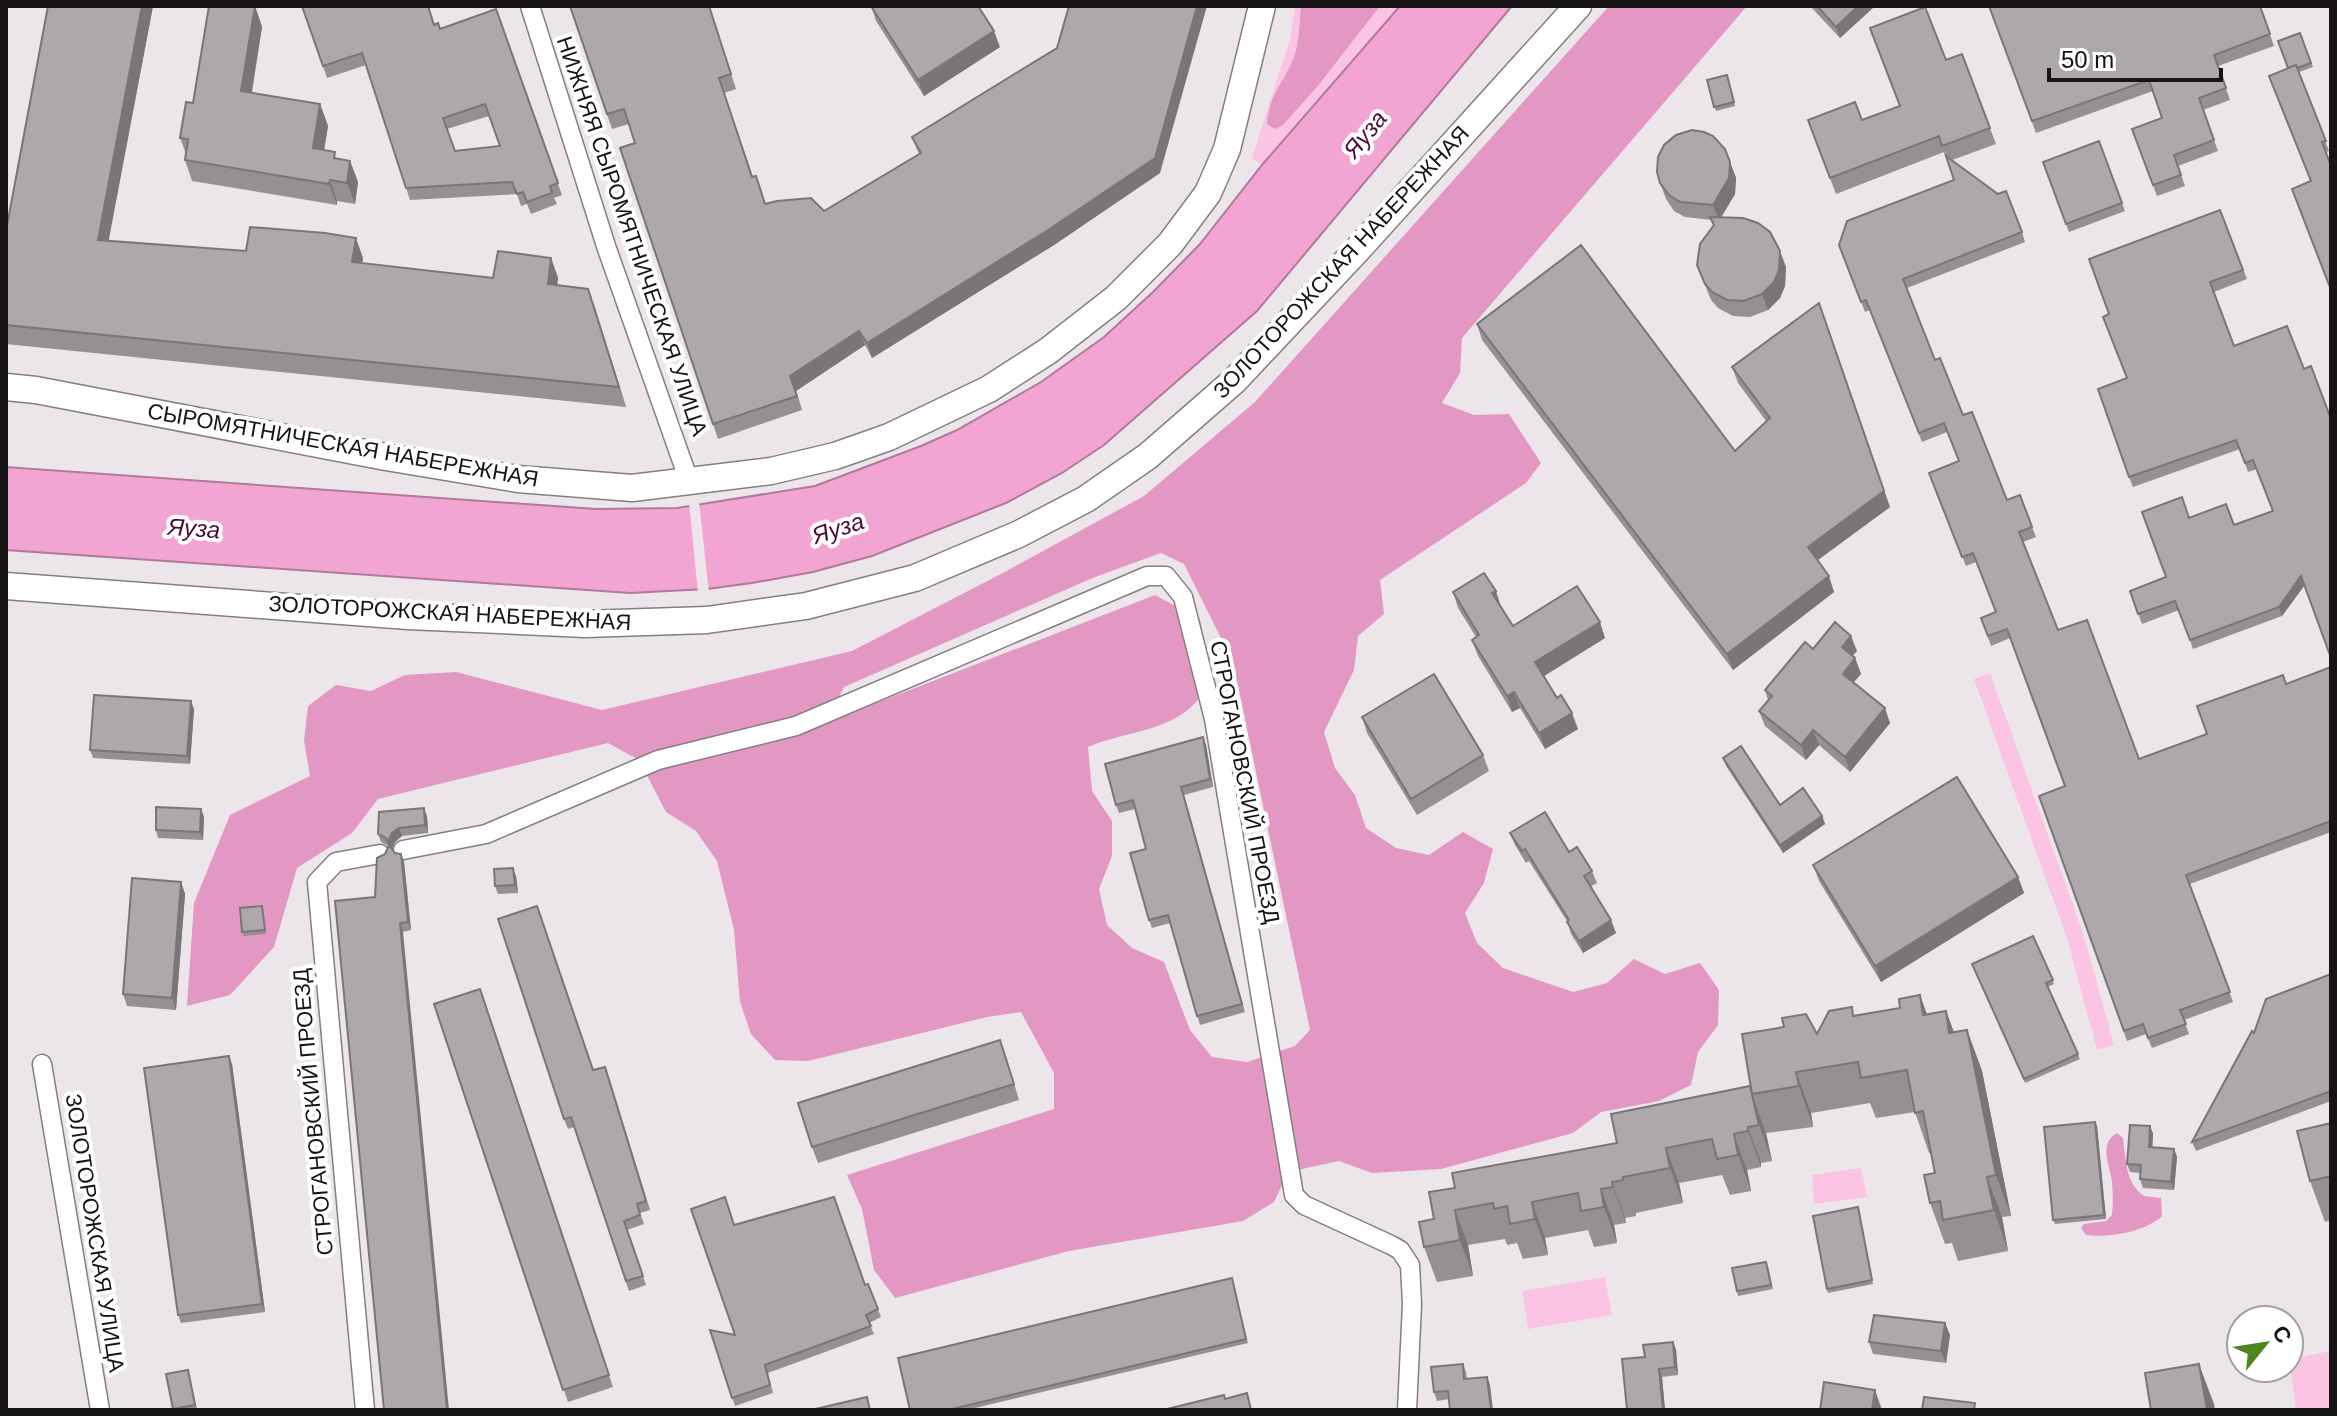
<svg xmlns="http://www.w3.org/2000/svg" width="2337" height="1416" font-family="Arial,sans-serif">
<rect width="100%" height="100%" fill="#ece5e9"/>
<g fill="#fbc4e3">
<polygon points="1295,6 1400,6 1262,165 1252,158 1290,39"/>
<polygon points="1990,673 2083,933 2114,1045 2097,1050 2067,938 1974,679"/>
<polygon points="1861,1168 1867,1197 1814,1204 1812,1175"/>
<polygon points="1605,1277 1612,1315 1528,1329 1522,1291"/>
<polygon points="2331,1351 2331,1410 2296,1410 2289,1359"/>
</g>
<g fill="#e398c4" fill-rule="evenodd">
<path d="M1301,6H1380L1317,87L1283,125L1275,129L1267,124C1270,94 1279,89 1291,64C1300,46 1299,26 1301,6Z"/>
<path d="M1609,6H1747L1462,338L1460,373L1442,403L1474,415L1509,414L1541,463L1526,483L1380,580L1384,614L1358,636L1354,670L1324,732L1335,768L1355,795L1366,828L1396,848L1429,855L1463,832L1493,849L1484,883L1465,913L1477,943L1503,968L1573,992L1607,983L1634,959L1665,974L1700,963L1719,990L1718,1025L1698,1052L1691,1085L1659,1101L1601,1112L1573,1133L1441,1169L1372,1173L1339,1161L1288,1172L1274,1202L1243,1221L1069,1251L895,1298L874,1270L862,1209L847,1175L1054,1109V1073L1021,1012L987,1017L808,1061L775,1060L751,1034L740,1002L734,930L717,861L696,831L666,812L639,760L608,743L378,799L352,833L297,868L274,947L230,995L187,1006L194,903L230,815L310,776L304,741L308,706L336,685L371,691L405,675L456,672L602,710L852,651L999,575L1144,496L1255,402ZM1161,553L1184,564L1233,662L1310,1030L1295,1046L1247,1062L1212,1057L1190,1030L1164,962L1132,948L1107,925L1099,889L1112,856V821L1092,791L1088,747C1120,733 1163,732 1190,708C1198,701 1204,691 1211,683L1200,619L1155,595L848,714L839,697L844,687L1095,577Z"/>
<path d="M2117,1133L2123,1138C2126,1159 2125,1183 2144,1196L2161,1198L2162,1216C2145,1232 2109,1238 2086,1235L2081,1228L2084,1224L2106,1221L2112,1215C2113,1205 2113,1192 2112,1182C2110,1164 2098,1144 2117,1133Z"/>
</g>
<polygon fill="#f2a5d2" stroke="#b07a99" stroke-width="2" points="1400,6 1512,6 1257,311 1104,445 1062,473 1006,503 872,556 813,572 752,583 707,589 630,593 6,550 6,467 596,509 677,508 815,486 921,446 957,430 1041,382 1104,337 1153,292 1200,244 1262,165"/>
<polygon fill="#ece5e9" points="699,501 709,593 698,593 689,502"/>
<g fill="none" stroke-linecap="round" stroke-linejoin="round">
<g stroke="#857e82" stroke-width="21">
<g id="street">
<polyline points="530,6 606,246 689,481"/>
<polyline points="403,850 486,834 658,760 796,726 1147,576 1166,576 1183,597 1214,719 1294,1195 1304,1205 1391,1245 1400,1250 1410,1265 1412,1304 1407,1410"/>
<polyline points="42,1064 100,1410"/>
<polyline points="365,1410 317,882 336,862 380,854"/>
</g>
</g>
<g stroke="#857e82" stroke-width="29">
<g id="secondary">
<polyline points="6,387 36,390 386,457 518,479 632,488 771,471 835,456 889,437 989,389 1048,351 1116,298 1170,244 1208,193 1227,149 1262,6"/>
<polyline points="6,586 408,616 585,624 707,620 806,606 915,578 1019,534 1086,499 1148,456 1234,381 1360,247 1578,6"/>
</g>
</g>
<use href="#street" stroke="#fff" stroke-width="18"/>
<use href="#secondary" stroke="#fff" stroke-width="26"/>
</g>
<g fill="#969093" fill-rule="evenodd">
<polygon points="48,6 153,6 108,241 246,251 363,258 362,263 493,278 551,258 558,278 557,285 595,308 626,407 6,344 6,231"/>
<polygon points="255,6 262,27 252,93 320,104 328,126 324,150 338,159 350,161 358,182 355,204 337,201 337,205 192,181 185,160 186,154 180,138 193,103"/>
<path d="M302,6L434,25L440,29L496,9L562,195L554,198L557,204L531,214L527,204L521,206L517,194L410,200L366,65L327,78ZM489,116L500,146L455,151L447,129Z"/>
<polygon points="570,6 709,6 736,89 724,93 753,177 766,204 824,211 919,154 912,137 1160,173 1054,245 872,358 865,345 796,391 802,410 718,439 620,148 635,143 629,124 612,129"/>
<polygon points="871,6 1000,47 924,96 876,21"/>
<polygon points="1810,6 1875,6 1840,38"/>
<polygon points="1989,6 2260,6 2274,46 2218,66 2230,100 2203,110 2218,151 2178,166 2185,186 2157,196 2132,129 2162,118 2153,91 2036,133"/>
<polygon points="2300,33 2313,67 2299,72 2329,151 2326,152 2311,181 2288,68"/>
<polygon points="1962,54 1996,144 1952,160 2022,232 2025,242 1907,288 1935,360 1963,415 2007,500 2032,527 2036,537 2023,542 2058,630 2139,759 2207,734 2286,684 2331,667 2331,832 2190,884 2233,1002 2184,1020 2189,1034 2152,1048 2146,1034 2127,1041 2039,796 2065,786 2010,638 1991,646 1981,618 1996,613 1976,562 1966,566 1929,473 1959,462 1947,432 1922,442 1870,310 1865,312 1839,245 1954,180 1944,152 1836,194 1808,120 1862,120 1899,106 1946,60"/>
<polygon points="1727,75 1735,106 1716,111 1707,80"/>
<polygon points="2099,141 2125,211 2069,232 2043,162"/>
<polygon points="1725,149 1736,178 1735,194 1721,217 1786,267 1785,286 1780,298 1768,310 1750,317 1733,316 1718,308 1711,300 1697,265 1714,226 1712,220 1685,217 1674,211 1666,199 1660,183"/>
<polygon points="2220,210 2247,279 2214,292 2234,346 2304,369 2304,586 2282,616 2193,649 2179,610 2142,624 2130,591 2166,577 2189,518 2234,525 2273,511 2257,469 2248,472 2240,449 2133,487 2129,477 2127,378 2109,314"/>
<polygon points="1477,324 1735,451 1766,421 1738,383 1732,367 1890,507 1817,560 1834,592 1733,670 1482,340"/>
<polygon points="1453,592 1501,607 1513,626 1605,638 1543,676 1578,729 1545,749 1520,708 1512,712 1478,656 1472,640 1476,637 1458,608"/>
<polygon points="1813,649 1857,651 1852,656 1855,658 1861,674 1853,682 1890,723 1850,772 1819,745 1806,760 1765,726 1759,711 1768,700 1765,690"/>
<polygon points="194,709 190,764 93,758 90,750"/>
<polygon points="1362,717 1483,755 1489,771 1417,815 1367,733"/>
<polygon points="1203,737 1206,745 1213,787 1184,795 1245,1012 1200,1025 1170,923 1152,928 1149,920 1146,849 1135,809 1119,813 1116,805"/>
<polygon points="1723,758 1780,805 1822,816 1825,824 1783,853 1726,766"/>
<polygon points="201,809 204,817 203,840 158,838 156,830"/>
<polygon points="427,816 428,833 402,836 395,842 392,849 395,853 401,854 404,862 411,930 403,932 375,897 389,846 381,842 378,834"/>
<polygon points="1510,833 1569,852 1592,871 1597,883 1590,887 1616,933 1583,953 1571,934 1567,921 1529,861 1526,863 1515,845"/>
<polygon points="1813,865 2018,877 2024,893 1881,982 1819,881"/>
<polygon points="516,876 518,893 498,894 495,886"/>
<polygon points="181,882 185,894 176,1010 127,1006 123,994"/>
<polygon points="263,910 266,934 244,936 242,932"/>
<polygon points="2033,936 2054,984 2048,987 2080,1059 2025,1083 1972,964"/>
<polygon points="2331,974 2331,1101 2196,1151 2192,1142 2254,1033"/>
<polygon points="480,989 613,1387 568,1402 434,1004"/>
<polygon points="1946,1011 1954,1032 1967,1030 1982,1071 2011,1216 2002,1217 2008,1251 1958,1261 1952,1243 1945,1244 1930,1203 1935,1173 1931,1153 1929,1153 1915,1112 1876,1118 1870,1103 1811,1113 1813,1127 1766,1133 1772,1161 1761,1163 1761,1167 1747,1170 1751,1191 1730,1195 1722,1175 1679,1183 1683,1203 1636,1213 1636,1216 1625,1218 1626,1223 1614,1225 1617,1243 1594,1247 1588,1230 1545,1238 1548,1255 1523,1259 1517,1243 1507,1245 1505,1239 1468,1245 1473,1276 1437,1282 1424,1247 1434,1219 1455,1188 1617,1143 1750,1086 1817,1034 1855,1015 1927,1014"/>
<polygon points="1006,1056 1019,1100 818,1163 812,1147"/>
<polygon points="232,1064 265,1312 181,1323 178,1315"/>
<polygon points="593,1070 609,1077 650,1210 640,1213 644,1224 627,1230 646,1285 629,1291 574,1127 568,1129 564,1119"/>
<polygon points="2095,1122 2097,1126 2106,1219 2055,1224 2053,1220"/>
<polygon points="2331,1123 2331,1220 2325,1222 2310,1181"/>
<polygon points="2150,1126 2153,1134 2152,1147 2174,1149 2177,1157 2174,1190 2143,1188 2140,1179 2140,1173 2130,1172 2127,1164"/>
<polygon points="1858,1207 1873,1284 1828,1293 1827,1289"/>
<polygon points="734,1225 866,1285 868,1284 881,1317 869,1323 874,1334 768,1373 773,1393 735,1406 710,1330 735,1335"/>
<polygon points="1768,1266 1773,1289 1738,1296 1737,1291"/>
<polygon points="1232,1278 1248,1343 967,1410 910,1410"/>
<polygon points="1945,1323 1950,1335 1946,1363 1873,1354 1869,1342"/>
<polygon points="1673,1342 1676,1350 1678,1375 1662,1377 1665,1410 1627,1410 1645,1357"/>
<polygon points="1463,1364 1466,1372 1467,1379 1487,1377 1490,1385 1449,1399 1437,1401 1434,1392"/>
<polygon points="188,1370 197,1409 173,1410"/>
</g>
<g fill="#7a7578">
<polygon points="142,6 153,6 105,260 98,240"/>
<polygon points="255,6 262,27 248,112 241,91"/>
<polygon points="1197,6 1207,6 1160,173 1054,245 872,358 867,343"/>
<polygon points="1858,6 1875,6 1840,38 1836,27"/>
<polygon points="994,31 1000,47 924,96 918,80"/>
<polygon points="320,104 328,126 321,169 313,148"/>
<polygon points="350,161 358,182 355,204 347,183"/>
<polygon points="1730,162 1736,178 1735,194 1719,221 1713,205"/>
<polygon points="330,180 337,201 337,205 329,184"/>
<polygon points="356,238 363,258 360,282 352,262"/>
<polygon points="1780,251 1786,267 1785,286 1780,298 1768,310 1762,294"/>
<polygon points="551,258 558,278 555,303 548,284"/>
<polygon points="588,289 595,308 626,407 619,387"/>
<polygon points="1819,303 1890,507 1814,563 1808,547"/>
<polygon points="859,331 865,345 796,391 802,410 790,376"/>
<polygon points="1829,576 1834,592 1733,670 1727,654"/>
<polygon points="2301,576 2304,586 2282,616 2279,607"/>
<polygon points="1496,591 1501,607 1492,593"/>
<polygon points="1600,622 1605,638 1541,678 1535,662"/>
<polygon points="1851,636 1857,651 1847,662 1842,647"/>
<polygon points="1855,658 1861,674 1848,689 1843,674"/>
<polygon points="1514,692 1520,708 1512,712 1507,696"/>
<polygon points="191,701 194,709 190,764 187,756"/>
<polygon points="1885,708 1890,723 1850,772 1845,757"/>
<polygon points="1572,713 1578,729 1545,749 1539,733"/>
<polygon points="1813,730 1819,745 1806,760 1801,745"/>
<polygon points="1203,737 1206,745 1213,787 1210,779"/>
<polygon points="424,808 427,816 428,833 425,825"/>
<polygon points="201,809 204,817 203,840 200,832"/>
<polygon points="1822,816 1825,824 1783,853 1780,845"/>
<polygon points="399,828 402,836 395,842 391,850 388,842 392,833"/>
<polygon points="401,854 404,862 411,930 408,922"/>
<polygon points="513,868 516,876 518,893 515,885"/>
<polygon points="2018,877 2024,893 1881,982 1875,966"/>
<polygon points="181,882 185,894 176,1010 172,998"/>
<polygon points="1611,920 1616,933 1583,953 1579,941"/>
<polygon points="400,923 403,932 449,1410 447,1410"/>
<polygon points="1920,995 1935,1036 1923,1015"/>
<polygon points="1946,1011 1961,1052 1949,1033"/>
<polygon points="1967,1030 1982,1071 2011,1216 1996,1175"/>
<polygon points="229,1056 232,1064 265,1312 262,1304"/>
<polygon points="1796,1072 1811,1113 1813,1127 1799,1086"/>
<polygon points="1753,1098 1766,1133 1772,1161 1759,1125"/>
<polygon points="2095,1122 2097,1126 2106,1219 2104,1215"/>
<polygon points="2150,1126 2153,1134 2152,1155 2149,1147"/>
<polygon points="1748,1127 1761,1163 1761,1167 1748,1131"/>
<polygon points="1734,1134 1747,1170 1751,1191 1738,1155"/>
<polygon points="1666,1148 1679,1183 1683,1203 1670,1168"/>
<polygon points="2174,1149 2177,1157 2174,1190 2171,1182"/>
<polygon points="1987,1177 2002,1217 2008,1251 1994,1210"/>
<polygon points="1612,1182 1625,1218 1626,1223 1613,1187"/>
<polygon points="1601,1189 1614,1225 1617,1243 1604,1207"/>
<polygon points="1532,1202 1545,1238 1548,1255 1535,1219"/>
<polygon points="1455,1210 1468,1245 1473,1276 1460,1240"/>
<polygon points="1945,1323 1950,1335 1946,1363 1941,1351"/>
<polygon points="1673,1342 1676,1350 1678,1375 1675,1367"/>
<polygon points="2199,1364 2214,1404 2215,1410 2207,1410"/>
<polygon points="1659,1369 1662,1377 1665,1410 1663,1410"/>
<polygon points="1487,1377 1490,1385 1493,1410 1491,1410"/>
<polygon points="1875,1390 1882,1410 1872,1410"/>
</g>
<g fill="#aea7ab" stroke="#7a7578" stroke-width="2" fill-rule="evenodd">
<polygon points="48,6 142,6 98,240 246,251 250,227 325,233 356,238 352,262 493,278 498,251 551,258 548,284 588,289 619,387 6,325 6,231"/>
<polygon points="209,6 255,6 241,91 320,104 313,148 335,152 334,158 350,161 347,183 330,180 329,184 185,160 188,139 180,138 186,102 193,103"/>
<path d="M302,6H428L434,25L438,23L440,29L496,9L558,183L550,186L552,193L527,202L523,192L517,194L512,182L406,188L362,53L323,66ZM485,104L500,146L455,151L443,118Z"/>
<polygon points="570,6 709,6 731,74 719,78 752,177 756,176 765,204 777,201 811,198 824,211 921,153 912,137 1057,48 1069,6 1197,6 1155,158 1048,230 867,343 859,331 790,376 797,396 713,424 620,148 635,143 624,109 607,114"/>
<polygon points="871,6 978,6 994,31 918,80"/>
<polygon points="1817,6 1858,6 1836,27"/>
<polygon points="1989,6 2260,6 2270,34 2214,55 2226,88 2199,98 2214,140 2174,155 2181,175 2153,185 2132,129 2162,118 2149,80 2032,121"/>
<polygon points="1925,7 1946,60 1962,54 1990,128 1942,146 1939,136 1830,178 1808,120 1855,102 1862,120 1900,106 1870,28"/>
<polygon points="2300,33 2311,63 2297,68 2296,65 2288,68 2278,41"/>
<polygon points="2296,65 2326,141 2322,142 2331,166 2331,290 2292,189 2311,181 2269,76"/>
<polygon points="1727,75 1734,102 1714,107 1707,80"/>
<polygon points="1692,130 1704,132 1713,136 1725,149 1730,162 1729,178 1713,205 1680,202 1669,195 1660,183 1657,172 1658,157 1664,145 1676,135"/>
<polygon points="2099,141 2122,203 2066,224 2043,162"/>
<polygon points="1946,156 1998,194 2006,191 2022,232 1903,279 1935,360 1940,358 1963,415 1972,412 2007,500 2020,495 2032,527 2019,532 2058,630 2087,620 2139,759 2207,734 2197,706 2283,675 2286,684 2331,667 2331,821 2186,875 2230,992 2180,1010 2186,1024 2148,1038 2143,1024 2124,1031 2039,796 2065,786 2007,629 1988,636 1981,618 1996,612 1973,553 1962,557 1929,473 1959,461 1944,423 1919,433 1866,300 1861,302 1839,245 1847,221 1954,180"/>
<polygon points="2220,210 2243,270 2210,282 2234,346 2287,326 2304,369 2311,366 2331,419 2331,658 2301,576 2279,607 2190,640 2175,601 2138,614 2130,591 2166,577 2142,512 2182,497 2189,518 2226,504 2234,525 2273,511 2253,460 2245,463 2236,440 2129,477 2098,389 2127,378 2103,317 2109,314 2089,259"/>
<polygon points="1710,217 1743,218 1758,223 1770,232 1780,251 1779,270 1774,282 1762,294 1744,301 1727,300 1712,292 1705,284 1697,265 1700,244 1714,225"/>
<polygon points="1581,245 1735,451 1770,418 1732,367 1819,303 1884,491 1808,547 1829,576 1727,654 1477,324"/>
<polygon points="1484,573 1496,591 1492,593 1513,626 1577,586 1600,622 1535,662 1557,698 1561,695 1572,713 1539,733 1514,692 1507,696 1472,640 1479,635 1453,592"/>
<polygon points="1835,622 1851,636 1842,647 1855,658 1843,674 1885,708 1845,757 1813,730 1801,745 1759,711 1772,696 1765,690 1805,642 1813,649"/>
<polygon points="1434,674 1483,755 1411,799 1362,717"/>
<polygon points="94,695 191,701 187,756 90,750"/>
<polygon points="1203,737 1210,779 1181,787 1242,1004 1197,1016 1168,915 1149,920 1130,853 1146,849 1133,800 1116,805 1105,764"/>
<polygon points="1741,746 1780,805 1803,788 1822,816 1780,845 1723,758"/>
<polygon points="1957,777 2018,877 1875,966 1813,865"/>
<polygon points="156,807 201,809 200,832 156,830"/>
<polygon points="424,808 425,825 399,828 392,833 388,842 386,838 378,834 379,812"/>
<polygon points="1545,812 1569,852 1577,847 1592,871 1584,876 1611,920 1579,941 1567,922 1569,920 1525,849 1522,851 1510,833"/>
<polygon points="389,845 395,853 401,854 408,922 400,923 447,1410 384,1410 335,901 375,897 377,858 385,854"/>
<polygon points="513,868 515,885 495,886 494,869"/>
<polygon points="132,878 181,882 172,998 123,994"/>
<polygon points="262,906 265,930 242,932 240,908"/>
<polygon points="537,906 593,1070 605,1067 646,1201 637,1204 640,1215 624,1221 643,1276 626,1281 571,1117 564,1119 498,919"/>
<polygon points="2033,936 2053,980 2046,983 2078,1054 2024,1079 1972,964"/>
<polygon points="2331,974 2331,1091 2192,1142 2252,1031 2254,1033 2266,999"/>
<polygon points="480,989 609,1375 563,1390 434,1004"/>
<polygon points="1920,995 1923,1015 1946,1011 1949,1033 1967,1030 1996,1175 1987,1177 1994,1210 1943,1220 1940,1201 1930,1203 1924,1175 1935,1173 1931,1153 1923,1111 1915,1113 1907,1070 1861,1078 1858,1062 1796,1072 1799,1086 1752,1094 1742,1034 1784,1027 1782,1018 1806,1014 1817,1034 1829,1011 1852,1007 1853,1016 1900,1008 1899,999"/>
<polygon points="1000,1040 1014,1084 812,1147 798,1103"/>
<polygon points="229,1056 262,1304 178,1315 144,1068"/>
<polygon points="1750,1086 1759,1125 1748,1127 1748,1131 1734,1134 1738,1155 1717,1159 1712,1139 1666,1148 1670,1168 1623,1177 1623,1180 1612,1182 1613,1187 1601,1189 1604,1207 1581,1211 1578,1193 1532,1202 1535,1219 1510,1224 1507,1206 1494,1209 1493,1203 1455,1210 1460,1240 1424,1247 1419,1222 1434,1219 1429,1192 1455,1188 1452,1173 1617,1143 1611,1114"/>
<polygon points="2095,1122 2104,1215 2053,1220 2044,1127"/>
<polygon points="2331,1123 2331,1176 2310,1181 2297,1131"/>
<polygon points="2130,1125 2150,1126 2149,1147 2174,1149 2171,1182 2140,1179 2141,1165 2127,1164"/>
<polygon points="725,1197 734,1225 834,1197 865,1285 868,1284 878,1309 866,1315 871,1326 765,1365 770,1385 732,1398 710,1330 735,1335 691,1209"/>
<polygon points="1858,1207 1872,1280 1827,1289 1813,1216"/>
<polygon points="1766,1262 1771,1285 1737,1291 1732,1268"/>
<polygon points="1232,1278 1246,1339 948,1410 910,1410 898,1358"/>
<polygon points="1874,1315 1945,1323 1941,1351 1869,1342"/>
<polygon points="1673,1342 1675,1367 1659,1369 1663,1410 1627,1410 1622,1359 1645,1357 1643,1345"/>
<polygon points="1463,1364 1464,1379 1487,1377 1491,1410 1450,1410 1448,1391 1434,1392 1431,1367"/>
<polygon points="2199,1364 2207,1410 2151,1410 2145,1373"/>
<polygon points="188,1370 195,1405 173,1409 166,1374"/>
<polygon points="1824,1382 1875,1390 1872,1410 1820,1410"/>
<polygon points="1247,1393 1251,1410 1163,1410 1224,1395 1225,1399"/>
<polygon points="867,1397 870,1410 811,1410"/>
<polygon points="1924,1397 1975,1403 1974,1410 1922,1410"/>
</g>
<g text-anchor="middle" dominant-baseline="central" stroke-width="8" stroke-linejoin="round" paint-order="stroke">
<g font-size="22" fill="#171415" stroke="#fff">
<text transform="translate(632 236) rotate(71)">НИЖНЯЯ СЫРОМЯТНИЧЕСКАЯ УЛИЦА</text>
<text transform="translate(1341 262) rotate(-47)">ЗОЛОТОРОЖСКАЯ НАБЕРЕЖНАЯ</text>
<text transform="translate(343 445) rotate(10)">СЫРОМЯТНИЧЕСКАЯ НАБЕРЕЖНАЯ</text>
<text transform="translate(450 613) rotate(3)">ЗОЛОТОРОЖСКАЯ НАБЕРЕЖНАЯ</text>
<text transform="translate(1245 782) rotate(79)">СТРОГАНОВСКИЙ ПРОЕЗД</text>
<text transform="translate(313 1112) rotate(-95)">СТРОГАНОВСКИЙ ПРОЕЗД</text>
<text transform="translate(95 1233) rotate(81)">ЗОЛОТОРОЖСКАЯ УЛИЦА</text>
</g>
<g font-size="24" font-style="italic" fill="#4e0c3a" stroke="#fff">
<text transform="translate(1365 134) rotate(-51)">Яуза</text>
<text transform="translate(194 528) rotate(4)">Яуза</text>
<text transform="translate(838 528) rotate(-18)">Яуза</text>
</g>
</g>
<rect width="2337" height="1416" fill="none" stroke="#171415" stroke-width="16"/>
<g transform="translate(2265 1344) rotate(60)"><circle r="38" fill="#ffffff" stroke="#a2a1a1" stroke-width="2"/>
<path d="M0-6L14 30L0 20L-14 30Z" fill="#4f851e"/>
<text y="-12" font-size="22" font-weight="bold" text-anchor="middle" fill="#171415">С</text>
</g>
<path d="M2049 68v12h172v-12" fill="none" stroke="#171415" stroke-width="4"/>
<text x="2061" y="68" font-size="24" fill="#171415" stroke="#ffffff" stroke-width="6" paint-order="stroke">50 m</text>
</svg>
